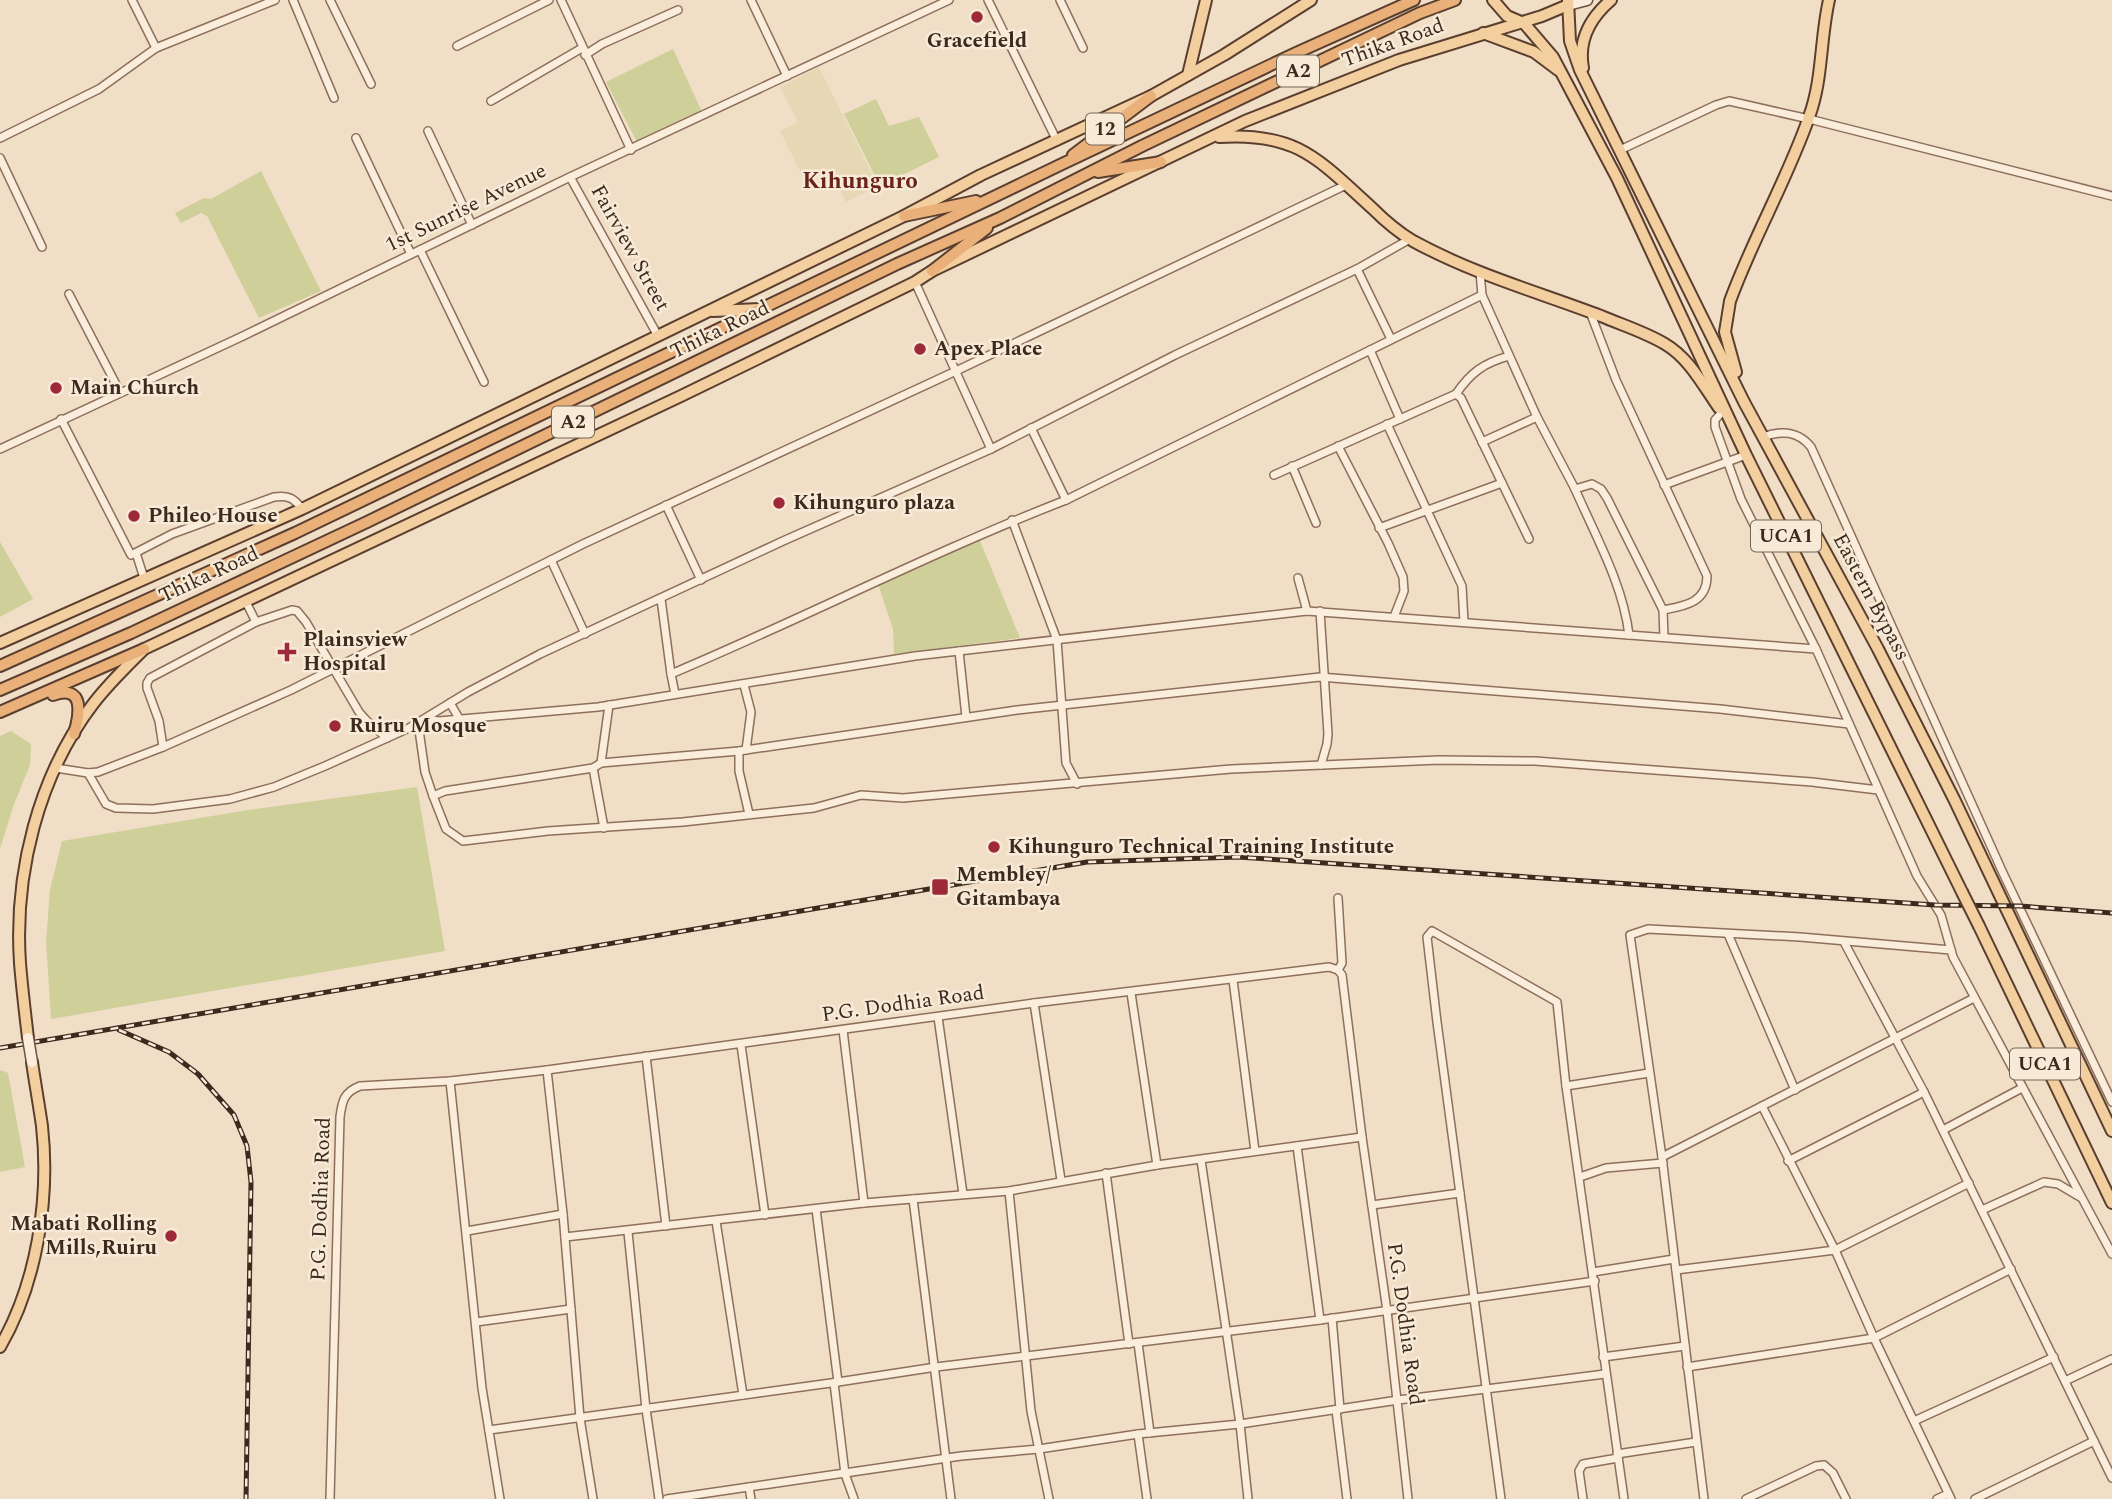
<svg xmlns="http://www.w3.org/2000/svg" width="2112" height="1499" font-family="Spectral,serif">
<rect width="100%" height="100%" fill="#f0dec7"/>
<polygon fill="#e6d8b4" points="819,67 878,186 846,202 829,170 805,181 780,131 798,122 780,87"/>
<g fill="#cfcf9a">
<polygon points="673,49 702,112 637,142 606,82"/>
<polygon points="876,99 889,126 919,117 939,157 880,186 844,114"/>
<polygon points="261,171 321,291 259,318 207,216 201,213 181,223 175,213 204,198 211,199"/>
<polygon points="978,536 1020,638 894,654 893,629 877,581"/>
<polygon points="0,542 33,599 0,617"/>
<polygon points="11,731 31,744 30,765 13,807 0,849 0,736"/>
<polygon points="417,787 445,951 51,1019 46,942 50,890 62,841 248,810"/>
<polygon points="0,1070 8,1073 25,1167 0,1172"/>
</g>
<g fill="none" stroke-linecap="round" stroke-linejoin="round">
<g stroke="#8d6f5b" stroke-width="10">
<g id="minor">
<polyline points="132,0 156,48"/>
<polyline points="293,0 334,98"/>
<polyline points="330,0 371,84"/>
<polyline points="561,0 631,150"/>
<polyline points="751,0 787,76"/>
<polyline points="988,0 1057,141"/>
<polyline points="1060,0 1083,48"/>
<polyline points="457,46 549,0"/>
<polyline points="585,55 602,44 678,10"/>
<polyline points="491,101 582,48"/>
<polyline points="428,131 472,225"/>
<polyline points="0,138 99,89 156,48 275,0"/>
<polyline points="356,138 411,254"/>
<polyline points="1620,150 1716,105 1729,101 1809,119 2112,196"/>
<polyline points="0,158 42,247"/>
<polyline points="570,177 658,336"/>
<polyline points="420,250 484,382"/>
<polyline points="1357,269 1391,339"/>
<polyline points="1480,272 1482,295 1537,417 1575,489 1592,484 1601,489 1607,498 1663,610 1664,637"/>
<polyline points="915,282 991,449"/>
<polyline points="69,294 120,392"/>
<path d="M1590,312L1616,380L1707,576C1707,603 1684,606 1663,610"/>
<polyline points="1370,350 1400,419"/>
<path d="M1456,394C1471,372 1484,363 1509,356"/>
<polyline points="1722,412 1715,420 1715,427 1741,499 1816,649 1917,876 1941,915 1953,957 2112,1254"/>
<path d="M61,419L131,555L172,534L274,497C288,495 294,498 302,509"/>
<polyline points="1387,424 1462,586 1464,622"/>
<polyline points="1031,428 1066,500"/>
<path d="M1763,437C1782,430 1798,431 1811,447L2003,873L2112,1102"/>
<polyline points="1482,442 1537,417"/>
<polyline points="1338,446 1388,543 1403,577 1404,591 1394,617"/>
<polyline points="0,449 243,336 570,177 949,0"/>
<polyline points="1292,466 1316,523"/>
<polyline points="1274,475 1456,394 1461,398 1529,539"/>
<polyline points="1664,485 1746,455"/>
<path d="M1575,489C1595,535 1623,584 1629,635"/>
<polyline points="666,505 701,580"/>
<polyline points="1012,520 1057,640 1066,763 1077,784"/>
<polyline points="1379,528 1502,483"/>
<polyline points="136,553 144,578"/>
<polyline points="551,560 585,634"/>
<polyline points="1298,578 1307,611"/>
<polyline points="661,599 671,674"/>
<polyline points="246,602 256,622"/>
<polyline points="1320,611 1328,734 1327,744 1321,765"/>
<polyline points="959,651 966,717"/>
<polyline points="744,685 751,712 746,750"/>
<path d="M675,694L671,674C804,618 932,552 1066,500L1482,295"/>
<polyline points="450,703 460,720"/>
<polyline points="426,719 439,721 598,707 915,656 1307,611 1816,649"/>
<polyline points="418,723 425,772 433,796"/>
<polyline points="1849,724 1720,709 1320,677 1017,710 739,751 601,763 593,768 445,791 433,796 446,829 463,841 548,831 683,822 814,808 861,795 903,798 1231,769 1439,760 1535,761 1812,782 1878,790"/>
<polyline points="163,747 159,721 147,688 147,683 150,678 256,622 292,610 297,611 306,622 359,712 367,721 387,738"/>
<polyline points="739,751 739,771 749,814"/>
<polyline points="601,763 609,705"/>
<polyline points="56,768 88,773 98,772 163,747 291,690 583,544 956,371 1346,185"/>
<polyline points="593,768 604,828"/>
<polyline points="88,773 106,804 116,808 153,809 230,799 274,787 325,766 409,728 468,692 540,654 783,541 991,449 1175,355 1357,269 1410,239"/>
<polyline points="1338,898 1342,963 1338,970"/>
<polyline points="1728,934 1795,1090"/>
<polyline points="1844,942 1924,1092 2112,1478"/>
<polyline points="1233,980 1255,1151"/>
<polyline points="1131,993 1157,1165"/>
<polyline points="1034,1003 1061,1180"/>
<polyline points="938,1017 963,1194"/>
<polyline points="843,1030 864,1203"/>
<polyline points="741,1045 765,1215"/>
<polyline points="646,1056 666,1226"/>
<polyline points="547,1070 563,1214 580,1418 593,1499"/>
<polyline points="450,1081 482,1388 500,1499"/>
<polyline points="1566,1086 1649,1073"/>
<polyline points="1762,1106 1835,1250 1874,1338 1951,1499"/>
<polyline points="1943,1130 2022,1088"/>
<polyline points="1297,1146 1320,1320"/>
<polyline points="1662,1157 1974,998"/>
<polyline points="1201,1160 1240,1424 1248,1499"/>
<polyline points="1788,1161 1924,1092"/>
<polyline points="1106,1173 1129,1344"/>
<polyline points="1580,1177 1606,1168 1663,1163"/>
<polyline points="1009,1191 1031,1411 1049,1499"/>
<polyline points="913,1199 951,1499"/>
<polyline points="1372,1205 1460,1193"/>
<polyline points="816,1209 838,1382"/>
<polyline points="1982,1210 2044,1182 2058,1184 2080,1197"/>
<polyline points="716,1221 743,1395"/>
<polyline points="467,1231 563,1214"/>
<polyline points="628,1232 646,1409 659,1499"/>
<polyline points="565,1237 864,1203 1009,1191 1157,1165 1362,1137"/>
<polyline points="1676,1270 1835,1250 1969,1183"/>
<polyline points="1593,1272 1674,1259"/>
<polyline points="1332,1318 1340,1409"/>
<polyline points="476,1322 571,1309"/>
<polyline points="1138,1343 1150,1433"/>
<polyline points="1603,1357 1685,1346"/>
<polyline points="1687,1367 1874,1338 2011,1269"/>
<polyline points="2065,1381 2112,1359"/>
<polyline points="834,1383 845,1474 854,1499"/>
<polyline points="1336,1410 1347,1499"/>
<polyline points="1914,1421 2054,1357"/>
<polyline points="489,1430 838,1382 936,1367 1320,1320 1595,1281"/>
<polyline points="1138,1434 1147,1499"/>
<polyline points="1617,1454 1696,1442"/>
<polyline points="749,1487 751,1499"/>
<path d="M330,1499L340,1117C342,1101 344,1092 360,1086L450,1081L547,1070L1034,1003L1329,967L1338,970L1342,975L1362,1137L1387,1311L1408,1499"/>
<polyline points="667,1499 961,1456 1039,1449 1138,1434 1240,1424 1398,1400 1605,1374"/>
<polyline points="1501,1499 1437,1022 1427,937 1432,931 1557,1002 1566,1086 1624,1499"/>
<polyline points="1583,1499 1579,1471 1583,1464 1618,1458"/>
<polyline points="1704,1499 1662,1157 1630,935 1648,929 1800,937 1951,950"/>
<polyline points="1746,1499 1816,1466 1824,1465 1833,1473 1846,1499"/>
<polyline points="1937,1499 1948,1494"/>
<polyline points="1975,1499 2094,1441"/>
</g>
</g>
<g stroke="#6e503e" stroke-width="13">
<polyline id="secondary" points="1568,5 1587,0"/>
</g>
<g stroke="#5a3e2f" stroke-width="14">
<g id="primary">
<polyline points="1493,0 1507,16 1521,22"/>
<polyline points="1568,0 1570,41 1580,70 1744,402 1878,649 1954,799 2112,1131"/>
<polyline points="1523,22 1553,57 1617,178 1746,455 1962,892"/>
<polyline points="1483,33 1534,52 1558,70"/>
<path d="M1583,68C1578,41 1590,18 1611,0"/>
<polyline points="1188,75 1206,0"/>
<path d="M1219,137C1297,132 1318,159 1372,208C1384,220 1398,232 1413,241C1473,274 1538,292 1601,316C1622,325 1645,332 1665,344C1689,358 1703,385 1719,408"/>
<polyline points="713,311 760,309"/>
<path d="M1736,372L1725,332L1730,301C1753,238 1787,180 1809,117C1823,79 1820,39 1829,0"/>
<polyline points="0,643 302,509 904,216 981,175 1151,96 1224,55 1311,0"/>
<polyline points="1979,926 2112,1203"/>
<path d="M28,1038C25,1013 22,988 20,963C14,874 38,776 93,704C108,684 126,667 144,649L681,396L915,282L932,271L1245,121L1399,60L1542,16L1568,5"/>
<path d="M0,1347C37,1283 50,1199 42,1126C39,1105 35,1083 32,1062"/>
</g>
</g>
<g stroke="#5a3e2f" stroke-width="14">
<g id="trunk">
<polyline points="1073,155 1151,96"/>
<polyline points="1098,172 1161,162"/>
<polyline points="904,216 976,201"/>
<polyline points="932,271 987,228"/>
<polyline points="0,666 295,533 1060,165 1296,53 1414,0"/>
<polyline points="0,690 131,633 367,522 897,264 1000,218 1142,146 1420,13 1455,0"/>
<path d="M53,695C85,684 80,714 74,734"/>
<polyline points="0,712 144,649"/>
</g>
</g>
<use href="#minor" stroke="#faeddb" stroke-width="7"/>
<use href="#secondary" stroke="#faeddb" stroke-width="10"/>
<use href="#primary" stroke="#f3ce9e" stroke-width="10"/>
<use href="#trunk" stroke="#eab07a" stroke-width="10"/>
<g stroke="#3c2a1f" stroke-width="5">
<g id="rail">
<polyline points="119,1030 169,1052 198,1074 234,1115 247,1146 251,1182 246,1499"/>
<polyline points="0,1048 1087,862 1238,857 1935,905 2020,906 2112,913"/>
</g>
</g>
<use href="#rail" stroke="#f7ead7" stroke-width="2.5" stroke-dasharray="8" stroke-linecap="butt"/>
<g stroke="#6e503e" stroke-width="13" stroke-linecap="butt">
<polyline id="secondary-bridge" points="28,1038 32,1062"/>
</g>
<g stroke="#5a3e2f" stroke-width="14" stroke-linecap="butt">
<polyline id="primary-bridge" points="1962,892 1979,926"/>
</g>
<use href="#secondary-bridge" stroke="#faeddb" stroke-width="10"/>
<use href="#primary-bridge" stroke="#f3ce9e" stroke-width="10"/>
</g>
<g fill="#9e2938" stroke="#f7ead7" stroke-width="2.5">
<circle cx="977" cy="17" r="7"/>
<circle cx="920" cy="349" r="7"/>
<circle cx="56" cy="388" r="7"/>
<circle cx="779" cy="503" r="7"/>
<circle cx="134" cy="516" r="7"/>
<path d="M283.5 641.5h7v7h7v7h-7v7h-7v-7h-7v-7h7z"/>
<circle cx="335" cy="726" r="7"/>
<circle cx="994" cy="847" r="7"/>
<rect x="931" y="878" width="18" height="18" rx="3.5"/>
<circle cx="171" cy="1236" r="7"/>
</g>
<g text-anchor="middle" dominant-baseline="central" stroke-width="5" stroke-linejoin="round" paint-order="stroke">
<g fill="#f7ead7" stroke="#746456" stroke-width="2">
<rect x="1277" y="55.5" width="42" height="31" rx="5"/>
<rect x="1086" y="113.5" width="38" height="31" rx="5"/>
<rect x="552" y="406.5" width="42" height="31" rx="5"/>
<rect x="1751" y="520.5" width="70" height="31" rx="5"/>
<rect x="2010" y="1048.5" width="70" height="31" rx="5"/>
</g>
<g font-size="19" font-weight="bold" fill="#3c2a1f">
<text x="1298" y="71">A2</text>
<text x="1105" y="129">12</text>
<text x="573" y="422">A2</text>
<text x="1786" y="536">UCA1</text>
<text x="2045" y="1064">UCA1</text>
</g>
<g font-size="21" font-weight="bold" fill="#3c2a1f" stroke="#f7ead7" text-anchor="start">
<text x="977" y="41" text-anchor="middle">Gracefield</text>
<text x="934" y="349">Apex Place</text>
<text x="70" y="388">Main Church</text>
<text x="793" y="503">Kihunguro plaza</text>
<text x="148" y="516">Phileo House</text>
<text x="303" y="640">Plainsview<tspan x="303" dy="24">Hospital</tspan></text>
<text x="349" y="726">Ruiru Mosque</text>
<text x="1008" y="847">Kihunguro Technical Training Institute</text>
<text x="956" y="875">Membley/<tspan x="956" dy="24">Gitambaya</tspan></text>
<text x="157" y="1224" text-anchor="end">Mabati Rolling<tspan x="157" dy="24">Mills,Ruiru</tspan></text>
</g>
<g font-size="21" fill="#3c2a1f" stroke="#f7ead7">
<text transform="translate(1393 43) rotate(-20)">Thika Road</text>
<text transform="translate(466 208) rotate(-26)">1st Sunrise Avenue</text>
<text transform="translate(630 248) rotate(61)">Fairview Street</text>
<text transform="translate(720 330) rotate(-26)">Thika Road</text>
<text transform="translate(209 575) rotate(-25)">Thika Road</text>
<text transform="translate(1871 597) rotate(62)">Eastern Bypass</text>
<text transform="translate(903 1004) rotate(-8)">P.G. Dodhia Road</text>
<text transform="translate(321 1199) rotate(-88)">P.G. Dodhia Road</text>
<text transform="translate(1405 1324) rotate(82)">P.G. Dodhia Road</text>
</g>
<g font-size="23" font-weight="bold" fill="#6a241d" stroke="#f7ead7">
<text x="860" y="181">Kihunguro</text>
</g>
</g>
</svg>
